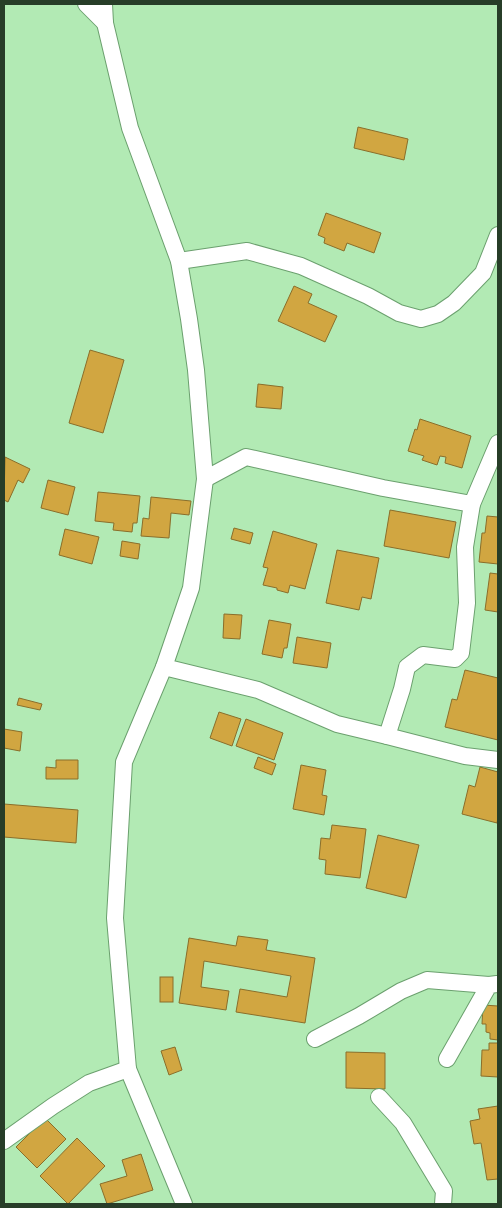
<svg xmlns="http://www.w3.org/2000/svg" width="502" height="1208" font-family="Jost,sans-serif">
<rect width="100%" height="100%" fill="#b2eab4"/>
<g fill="#d1a641" stroke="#8a6e2a">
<polygon points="358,127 408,139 404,160 354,148"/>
<polygon points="326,213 381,233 374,253 347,243 344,251 324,243 325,238 318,235"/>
<polygon points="294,286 312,294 308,303 337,316 325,342 278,321"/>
<polygon points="90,350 124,360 103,433 69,423"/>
<polygon points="258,384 283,387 281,409 256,407"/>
<polygon points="420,419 471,436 462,468 445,463 446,457 440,456 437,465 422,460 424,456 408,451 415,429 417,430"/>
<polygon points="5,457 30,469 23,483 18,480 8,502 4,500"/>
<polygon points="48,480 75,487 68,515 41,508"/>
<polygon points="98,492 140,496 137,523 133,523 132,532 113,530 114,523 95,521"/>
<polygon points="151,497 191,501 189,515 171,513 169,538 141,536 143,518 149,519"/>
<polygon points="390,510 456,522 449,558 384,546"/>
<polygon points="487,516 498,517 498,564 479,562 482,533 485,533"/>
<polygon points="234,528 253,533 250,544 231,539"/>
<polygon points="65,529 99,537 92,564 59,555"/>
<polygon points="273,531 317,544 305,589 290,585 288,593 277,590 277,588 263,585 268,568 263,567"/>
<polygon points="122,541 140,544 138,559 120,556"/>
<polygon points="337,550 379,558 371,599 362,597 359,610 326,603"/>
<polygon points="490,573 498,574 498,612 485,610"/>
<polygon points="224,614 242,615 240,639 223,638"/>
<polygon points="269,620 291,624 287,648 284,648 282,658 262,654"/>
<polygon points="297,637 331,643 327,668 293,663"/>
<polygon points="465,670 498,678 498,740 445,727 452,699 457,700"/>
<polygon points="19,698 42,704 40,710 17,705"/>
<polygon points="219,712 241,719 232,746 210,738"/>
<polygon points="246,719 283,733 274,760 236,746"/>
<polygon points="4,729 22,732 20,751 4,748"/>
<polygon points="258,757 276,764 272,775 254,768"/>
<polygon points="56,760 78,760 78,779 46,779 46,767 56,768"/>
<polygon points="301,765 326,770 322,795 327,796 324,815 293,809"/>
<polygon points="480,767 498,772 498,817 497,823 462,814 469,785 475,787"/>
<polygon points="4,804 78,810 76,843 4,837"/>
<polygon points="332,825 366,829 360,878 325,874 326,860 319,859 321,838 330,839"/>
<polygon points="378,835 419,845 406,898 366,888"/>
<polygon points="238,936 268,940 266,950 315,958 305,1023 236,1012 240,989 287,997 291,976 204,961 201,987 229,991 226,1010 179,1003 189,938 236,946"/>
<rect x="160" y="977" width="13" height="25"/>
<polygon points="483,1005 498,1006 498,1040 490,1039 490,1033 486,1032 486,1024 482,1024"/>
<polygon points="489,1043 498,1043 498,1077 481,1076 482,1050 489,1050"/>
<polygon points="175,1047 182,1070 169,1075 161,1051"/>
<polygon points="346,1052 385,1053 385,1089 346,1088"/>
<polygon points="498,1106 498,1179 487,1180 481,1143 474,1144 470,1121 480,1119 478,1109"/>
<polygon points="45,1118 66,1139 37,1168 16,1147"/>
<polygon points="77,1138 105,1166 68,1204 40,1176"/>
<polygon points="141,1154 153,1190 107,1204 100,1184 127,1176 122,1160"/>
</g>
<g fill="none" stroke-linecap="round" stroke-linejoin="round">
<g stroke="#6ba06e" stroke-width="18">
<g id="street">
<polyline points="86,4 105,23"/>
<polyline points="104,4 105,23 130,128 179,261 189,319 196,370 205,479 191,588 164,667 124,762 115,918 128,1069 184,1204"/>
<polyline points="179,261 247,251 301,266 368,296 399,313 421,319 438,314 454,303 483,273 498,235"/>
<polyline points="205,479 246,457 383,488 472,504"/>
<polyline points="164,667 258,690 337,724 387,736 465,756 498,760"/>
<polyline points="387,736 402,689 407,667 423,655 455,659 461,653 467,603 465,547 472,504 498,443"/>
<polyline points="315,1039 359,1016 401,991 427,980 489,985"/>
<polyline points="447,1059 489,985 497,984"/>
<polyline points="379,1097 403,1123 444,1191 443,1204"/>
<polyline points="4,1141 53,1106 89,1083 128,1069"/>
</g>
</g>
<use href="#street" stroke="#fff" stroke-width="16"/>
</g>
<rect width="502" height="1208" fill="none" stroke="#273d28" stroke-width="10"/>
</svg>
